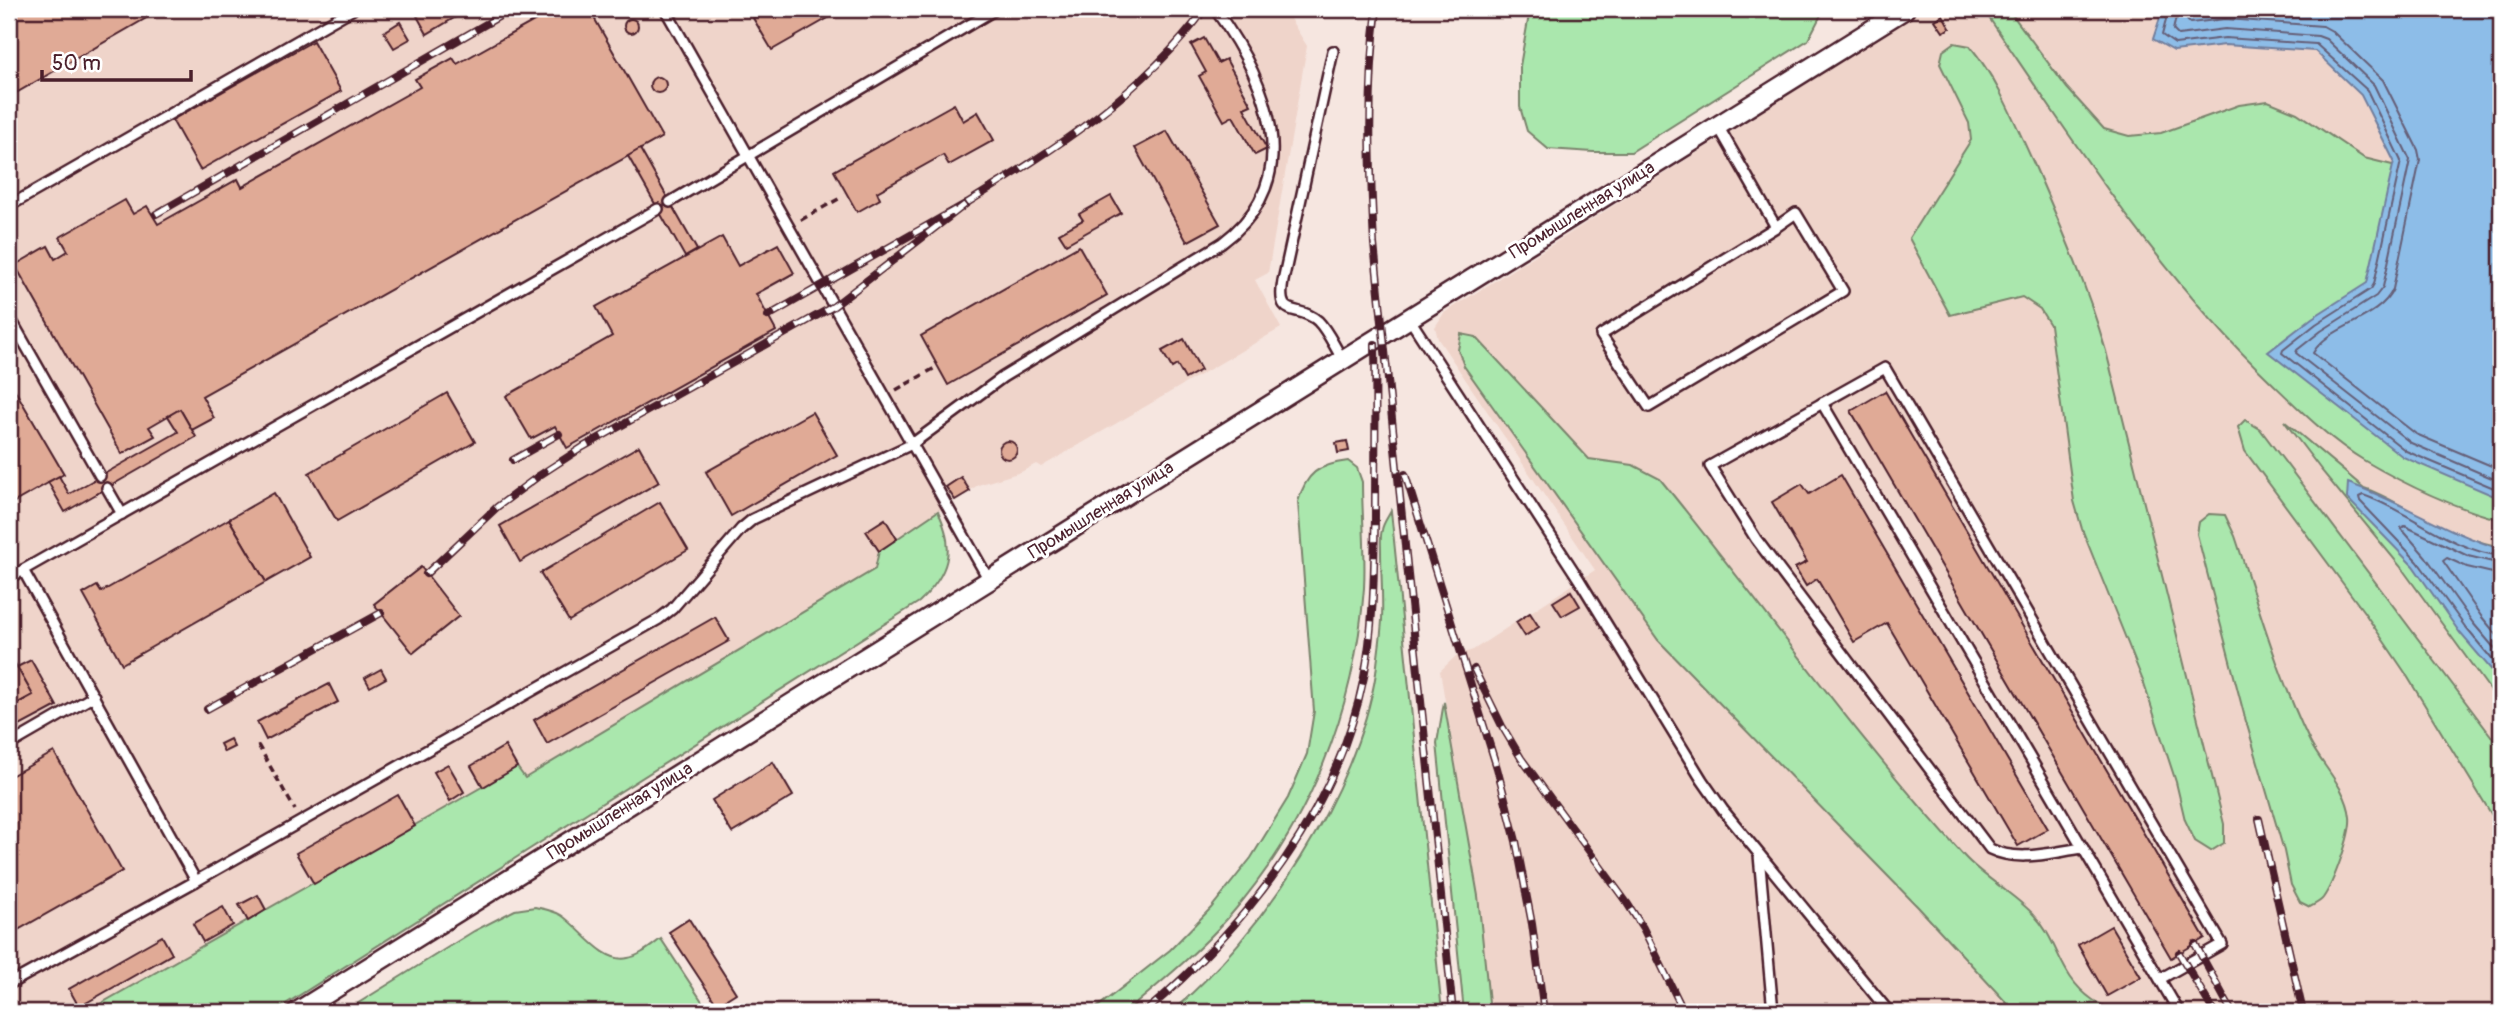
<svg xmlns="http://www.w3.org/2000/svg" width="2510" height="1021" font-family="Pangolin,sans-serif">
<rect width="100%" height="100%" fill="#f6e6e0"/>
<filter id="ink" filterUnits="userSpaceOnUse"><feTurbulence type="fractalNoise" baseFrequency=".0143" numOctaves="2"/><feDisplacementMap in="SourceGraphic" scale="14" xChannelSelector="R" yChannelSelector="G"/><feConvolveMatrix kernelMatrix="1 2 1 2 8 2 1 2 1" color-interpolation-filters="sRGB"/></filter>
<g filter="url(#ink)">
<g fill="#efd4ca">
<polygon points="9,9 1284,9 1307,46 1268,273 1255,280 1281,328 1041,467 1036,464 1021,472 978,485 879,551 875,569 524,778 517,768 86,1012 9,1012"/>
<polygon points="1924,9 2501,9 2501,1012 1490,1012 1478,896 1440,671 1457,655 1473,650 1595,570 1438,339 1435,327 1444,313"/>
</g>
<g fill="#aae7ad" stroke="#7a836c" stroke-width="2">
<polygon points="1530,9 1822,9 1821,15 1808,40 1631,152 1593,152 1548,149 1527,131 1520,107 1520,66"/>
<path d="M1983,9H2008L2067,88L2104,129L2129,136L2161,133L2239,105L2268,101L2297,113L2364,158L2445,178L2501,185V520C2455,508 2406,485 2365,461C2330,440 2300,410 2271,382C2157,273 2072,139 1983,9Z"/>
<path d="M1954,43L1970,46C1999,82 2015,123 2034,164C2061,226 2087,286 2106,351L2224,824V843L2211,851L2195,841L2185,820L2176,782L2143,681L2082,529L2074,501L2050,325L2040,309L2022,297L1950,315L1909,238L1971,140L1969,123L1940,64L1943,51Z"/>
<path d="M1461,334L1476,337L1589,459L1633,465L1660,479C1762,604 1855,737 1964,856C1984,878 2012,892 2033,914C2060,942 2058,976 2093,1000C2111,1013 2130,1004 2148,1012H2015L1918,907L1658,640L1464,366L1458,350Z"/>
<polygon points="2245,420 2260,429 2501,749 2501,830 2404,671 2364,612 2245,451 2238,427"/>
<path d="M2284,421L2364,488C2387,496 2407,509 2428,521C2452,533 2475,542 2501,547V705L2400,566L2322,471Z"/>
<path d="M1348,461L1357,468L1362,482C1362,517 1366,553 1364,588C1355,711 1309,826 1228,918C1197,953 1161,982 1126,1012H1091L1170,950L1211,908L1251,858L1288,798L1307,754L1314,711L1298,502C1306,473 1318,465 1348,461Z"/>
<path d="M938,511C956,550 949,574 919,602L273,1012H86L517,767L525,778L875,569L879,551Z"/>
<path d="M1391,511L1442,1012H1171C1262,935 1357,792 1376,673C1378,655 1381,637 1382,620C1383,597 1381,574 1381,551C1381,544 1380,536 1382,530C1383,523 1388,517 1391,511Z"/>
<path d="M2209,514L2225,515L2235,536C2258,605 2278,676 2310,742C2322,766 2347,788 2350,817C2352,833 2333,884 2323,898C2320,902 2315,904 2310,907L2300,902L2291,885L2284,851L2245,718L2197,534L2199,522Z"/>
<polygon points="1444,702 1478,896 1490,1012 1464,1012 1437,743"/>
<path d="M535,907C544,909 552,910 561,915C580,927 603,964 628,958C640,956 651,946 661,939L709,1012H344L474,931L515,910Z"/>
</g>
<g fill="#8dbde8" stroke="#727e9c" stroke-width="2">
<polygon points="2163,9 2501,9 2501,499 2403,457 2268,352 2312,318 2367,283 2394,161 2361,95 2315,51 2225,45 2174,51 2153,39"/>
<path d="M2348,483C2401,501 2447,533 2501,549V681L2460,633L2413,566L2347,498Z"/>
</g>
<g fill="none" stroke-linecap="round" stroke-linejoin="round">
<g stroke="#655e77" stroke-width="2">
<polyline points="2169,9 2162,35 2175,44 2225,38 2316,44 2367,90 2401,161 2374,284 2371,289 2316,324 2283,350 2282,353 2406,451 2501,491"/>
<polyline points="2178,9 2173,30 2178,35 2225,29 2318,36 2326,39 2374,85 2410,160 2383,287 2376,296 2321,331 2297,350 2296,353 2411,443 2501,482"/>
<path d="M2188,9L2187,20L2190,23L2225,19L2323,26L2332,31L2383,80L2418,150L2420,160L2393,289C2380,320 2327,326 2313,353L2416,434L2501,470"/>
<path d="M2501,556C2450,550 2410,511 2363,495L2359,497L2360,501L2418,562L2466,628L2501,670"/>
<polyline points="2501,564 2468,556 2405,526 2401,528 2426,557 2473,623 2501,656"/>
<polyline points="2501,575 2467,567 2447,558 2443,561 2481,616 2501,640"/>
</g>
</g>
<g fill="#e0aa96" stroke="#4a1f2b" stroke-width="2">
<polygon points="9,9 162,9 9,97"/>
<polygon points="430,9 469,9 427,34 417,16"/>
<polygon points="539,9 589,9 662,137 202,396 214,418 192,430 180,409 149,427 155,436 122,454 15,265 48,246 55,259 68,251 60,237 125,200 133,214 147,206 158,224 238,179 242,187 420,87 415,79 453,58 457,64 543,16"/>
<polygon points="769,9 844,9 772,50 753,18"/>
<polygon points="1943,15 1950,28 1943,32 1935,20"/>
<circle cx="631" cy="26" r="7"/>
<polygon points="400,22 410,39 394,48 384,32"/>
<polygon points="1204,38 1218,63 1226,59 1251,105 1244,108 1267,149 1255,155 1233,116 1224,121 1199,76 1206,72 1191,45"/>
<polygon points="313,41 341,91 200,170 172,120"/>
<circle cx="658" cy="85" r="8"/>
<polygon points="954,104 963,121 978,112 994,140 949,165 943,155 877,192 880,199 857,212 834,171"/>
<polygon points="1167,131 1220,224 1187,242 1135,148"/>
<polygon points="640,149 697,250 685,257 628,156"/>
<polygon points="1111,196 1121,213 1066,244 1059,233 1083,220 1079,214"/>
<polygon points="722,237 738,266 778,244 794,273 756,294 776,331 567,448 555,426 531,439 506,396 612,336 596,307"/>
<polygon points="1079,246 1107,295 948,385 921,336"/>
<polygon points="1184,339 1201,370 1185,379 1177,365 1172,368 1162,351"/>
<polygon points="9,380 64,474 9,505"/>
<polygon points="1885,391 2205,938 2171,958 1851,411"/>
<polygon points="447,393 475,442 337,521 309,473"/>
<polygon points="180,409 196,437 65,512 48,482 59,476 69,494 178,432 168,416"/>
<polygon points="812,412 837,455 731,516 706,472"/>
<circle cx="1008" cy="450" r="9"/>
<polygon points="1347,441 1349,451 1338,453 1336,443"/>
<polygon points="639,446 659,482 520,562 500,526"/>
<polygon points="1841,475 2048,829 2018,846 1887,623 1854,642 1817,579 1806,586 1795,568 1807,562 1772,502 1802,484 1809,494"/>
<polygon points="961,477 970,491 955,500 946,487"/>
<polygon points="274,493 310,557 266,582 229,519"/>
<polygon points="660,502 688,550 569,621 540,573"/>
<polygon points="229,519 266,582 122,664 83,594 97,586 101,592"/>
<polygon points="885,519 897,539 879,551 866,531"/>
<polygon points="421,567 459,616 413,653 374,604"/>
<polygon points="1571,591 1580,606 1562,616 1553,602"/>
<polygon points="1530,613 1539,627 1525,636 1516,622"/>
<polygon points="715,617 729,641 547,744 534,720"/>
<polygon points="9,653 33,695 9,708"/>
<polygon points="31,660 57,706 16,728 9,716 9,708 33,695 17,667"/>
<polygon points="381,669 386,678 370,687 365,678"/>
<polygon points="329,684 338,702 266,740 257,722"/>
<polygon points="9,716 16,728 9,732"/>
<polygon points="230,739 234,747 224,752 220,744"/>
<polygon points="505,746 517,767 483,787 471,766"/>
<polygon points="54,752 122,871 9,935 9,777"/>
<polygon points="773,762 793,796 732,833 712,800"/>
<polygon points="448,764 464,792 450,801 434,772"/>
<polygon points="398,795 415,826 314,884 296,853"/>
<polygon points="258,895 266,910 248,921 239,905"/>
<polygon points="223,907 233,925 203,942 193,924"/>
<polygon points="689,919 736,993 717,1005 669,932"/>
<polygon points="2111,926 2141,977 2107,996 2078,945"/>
<polygon points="162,936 172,954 79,1007 69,989"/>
</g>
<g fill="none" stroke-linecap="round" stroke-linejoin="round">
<g stroke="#4a1f2b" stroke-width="14">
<g id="service">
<polyline points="668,14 677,9"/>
<path d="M1333,51L1283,281C1276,321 1298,303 1318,321C1328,331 1335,348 1343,360"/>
<polyline points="1718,126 1776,227 1796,213 1843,291 1649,407 1601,335 1776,227"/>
<polyline points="670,202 996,9"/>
<polyline points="9,206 353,9"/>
<polyline points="9,316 100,476"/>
<polyline points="1409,318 1580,581 1702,780 1723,810 1889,1012"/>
<polyline points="1822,403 2179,1012"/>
<polyline points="107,488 122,514"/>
<polyline points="9,578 658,209"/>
<path d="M989,580L912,444L1003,377L1222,243C1309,178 1267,81 1215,9"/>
<polyline points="9,745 94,696"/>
<path d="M2083,848C2052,852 2019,863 1990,849L1756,539L1710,466L1885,368L2222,944L2160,979"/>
<polyline points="1759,855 1773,1012"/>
<polyline points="196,881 659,619 672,609 741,529 753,519 912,444 665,9"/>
<polyline points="9,984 196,881 23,570"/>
</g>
</g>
<g stroke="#4a1f2b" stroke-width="23">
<polyline id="minor" points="297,1012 1905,9"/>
</g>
<g stroke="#4a1f2b" stroke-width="3.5" stroke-dasharray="7 5" stroke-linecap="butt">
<polyline points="801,220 842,197"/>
<polyline points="896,390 935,368"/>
<polyline points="258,745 295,810"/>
</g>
<use href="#service" stroke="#fff" stroke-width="9"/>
<use href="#minor" stroke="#fff" stroke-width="18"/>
<g stroke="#4a1f2b" stroke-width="8">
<g id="rail">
<path d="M1377,9C1367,87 1370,166 1374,244L1453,1012"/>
<path d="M967,203C1054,149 1143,94 1205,9"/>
<polyline points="156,214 512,9"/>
<polyline points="513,460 559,434"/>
<polyline points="1405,474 1497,768 1516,841 1532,924 1544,1012"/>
<polyline points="426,574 497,507 540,475 583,447 834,306 967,203 768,316"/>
<polyline points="1474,669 1502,726 1521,758 1627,903 1643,928 1684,1012"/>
<polyline points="207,709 381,613"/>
<polyline points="2259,819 2303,1012"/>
<polyline points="2195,944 2232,1012"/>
<polyline points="2179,953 2214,1012"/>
<path d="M1145,1012C1247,925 1337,812 1364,677C1374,625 1374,571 1375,519C1375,460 1376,402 1375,344"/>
</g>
</g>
<use href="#rail" stroke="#fff" stroke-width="5" stroke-dasharray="16" stroke-linecap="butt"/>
</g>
</g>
<g text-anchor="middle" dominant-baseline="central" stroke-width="6" stroke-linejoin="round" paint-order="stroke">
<g font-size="18" fill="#4a1f2b" stroke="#fff">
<text transform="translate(1582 210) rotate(-32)">Промышленная улица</text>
<text transform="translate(1101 510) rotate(-32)">Промышленная улица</text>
<text transform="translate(620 811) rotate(-32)">Промышленная улица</text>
</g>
</g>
<rect width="2510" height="1021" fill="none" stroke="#fff" stroke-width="35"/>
<rect x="18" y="18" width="2475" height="986" fill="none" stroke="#4a1f2b" stroke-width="2.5" filter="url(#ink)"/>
<path d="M42 70v10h149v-10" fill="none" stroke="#4a1f2b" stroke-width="3.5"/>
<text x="52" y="70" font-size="21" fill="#4a1f2b" stroke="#ffffff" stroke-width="5" paint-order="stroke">50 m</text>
</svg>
